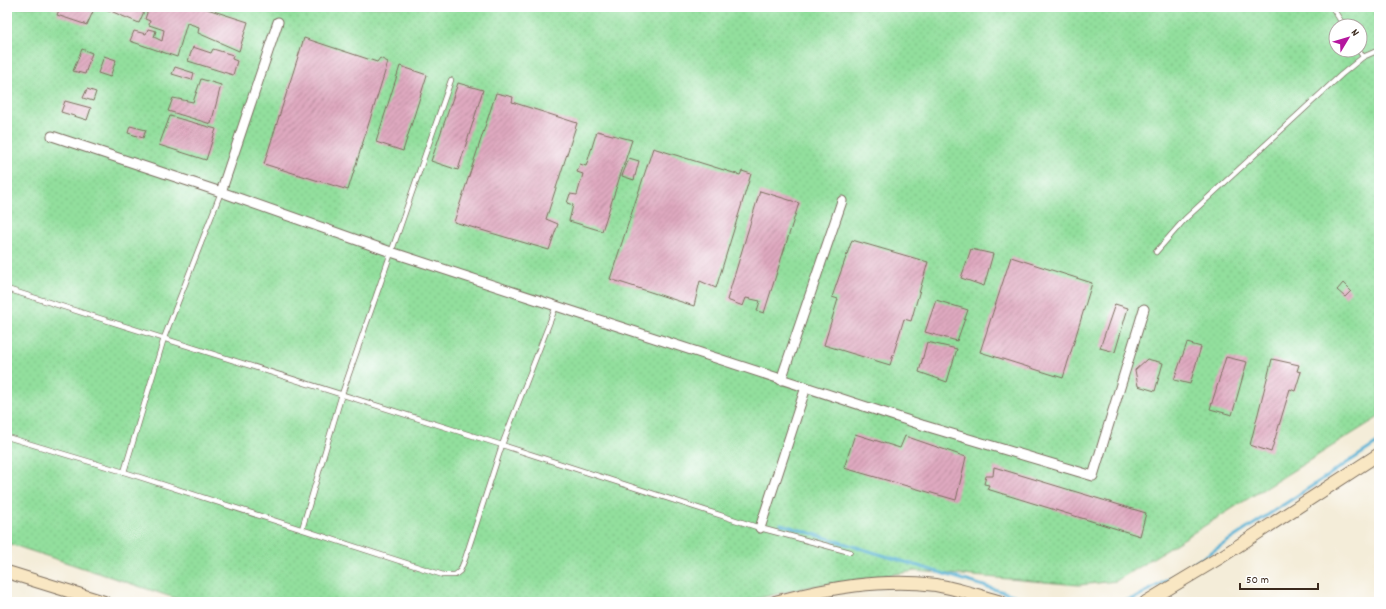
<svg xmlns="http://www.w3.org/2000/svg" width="1386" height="609" font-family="Dekko,sans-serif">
<defs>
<pattern id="grass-dots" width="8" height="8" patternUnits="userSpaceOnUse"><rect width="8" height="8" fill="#92df9d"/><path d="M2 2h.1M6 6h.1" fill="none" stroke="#7fc087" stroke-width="1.8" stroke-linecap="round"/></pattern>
<pattern id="building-hatch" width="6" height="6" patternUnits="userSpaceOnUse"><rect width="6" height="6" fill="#dfa9c0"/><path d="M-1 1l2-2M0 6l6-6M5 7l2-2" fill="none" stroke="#b68a9b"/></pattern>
</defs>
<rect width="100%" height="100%" fill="#fff"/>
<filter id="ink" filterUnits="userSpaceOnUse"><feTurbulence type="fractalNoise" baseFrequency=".025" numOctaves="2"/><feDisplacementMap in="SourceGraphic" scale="8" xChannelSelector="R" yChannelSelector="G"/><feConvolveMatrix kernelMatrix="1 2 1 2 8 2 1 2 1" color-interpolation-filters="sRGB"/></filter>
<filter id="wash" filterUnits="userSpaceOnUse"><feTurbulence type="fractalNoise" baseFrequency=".012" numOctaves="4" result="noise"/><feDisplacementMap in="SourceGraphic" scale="16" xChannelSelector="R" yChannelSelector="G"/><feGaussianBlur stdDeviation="0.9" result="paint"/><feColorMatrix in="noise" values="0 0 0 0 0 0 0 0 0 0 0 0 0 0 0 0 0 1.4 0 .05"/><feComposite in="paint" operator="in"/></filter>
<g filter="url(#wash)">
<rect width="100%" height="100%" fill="#f4edd9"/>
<path fill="url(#grass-dots)" stroke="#66845e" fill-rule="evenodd" d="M7,7H1379V417L1116,581L1079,585L915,571L808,587L742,602H187L7,543ZM1336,26H1360V50H1336Z"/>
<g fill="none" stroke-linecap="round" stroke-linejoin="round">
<g stroke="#56b1d4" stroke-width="3">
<polyline points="781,524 1036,602"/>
<polyline points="1120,602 1135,598 1178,574 1379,442"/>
</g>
</g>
<g id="blocks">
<g fill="url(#building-hatch)">
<polygon points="51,7 95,7 87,25 57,15 59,10"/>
<polygon points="101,7 146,7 139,23"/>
<polygon points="149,7 201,7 248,22 239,51 198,33 199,27 187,23 177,57 130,41 134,31 146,34 148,29 156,31 154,37 162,41 164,30 149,25 150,21 145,19"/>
<polygon points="304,38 377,62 380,58 388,62 348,190 264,164"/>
<polygon points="193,47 211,53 213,49 233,55 232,59 237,61 233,75 188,61"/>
<polygon points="82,49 92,53 85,74 73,71"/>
<polygon points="104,56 116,60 110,77 98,73"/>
<polygon points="400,66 427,75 403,151 376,142"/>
<polygon points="175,67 194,73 192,80 172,74"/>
<polygon points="201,79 221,85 211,124 168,111 173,98 193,102"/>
<polygon points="458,83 483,90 458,170 431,161"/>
<polygon points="87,89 96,92 93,101 83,98"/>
<polygon points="496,93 513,97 512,102 577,123 546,219 558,224 549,250 454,222"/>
<polygon points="65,101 91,108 87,120 61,112"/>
<polygon points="170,116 216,129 206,160 159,145"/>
<polygon points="130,126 146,130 143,138 128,133"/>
<polygon points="597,131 632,140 602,231 569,221 573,205 567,203 570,194 577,195 583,174 577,172 580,164 586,166"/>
<polygon points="653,148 740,175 742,171 751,174 716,288 700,281 694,306 610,279"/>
<polygon points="629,158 639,161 634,180 622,176"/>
<polygon points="760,191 799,203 764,313 757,311 760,301 746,298 743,306 727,300"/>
<polygon points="852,240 928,262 911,321 904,319 890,365 824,345 838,299 832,297"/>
<polygon points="971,249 993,254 984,286 961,278"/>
<polygon points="1011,257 1092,283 1063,378 980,352"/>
<polygon points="1343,283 1351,291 1345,297 1337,290"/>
<polygon points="936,300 968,310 957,341 925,332"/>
<polygon points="1115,304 1128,308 1115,352 1100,348"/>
<polygon points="927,342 957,349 947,382 919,372"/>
<polygon points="1187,343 1201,347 1190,384 1174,380"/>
<polygon points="1226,357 1247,362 1232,415 1210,409"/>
<polygon points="1147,359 1163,363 1155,391 1138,386 1135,370"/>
<polygon points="1272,359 1299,365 1297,371 1301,372 1295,391 1290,389 1271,452 1250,445"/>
<polygon points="855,434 900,448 905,436 966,457 956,500 844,468"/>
<polygon points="994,467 1146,513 1140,536 987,489 989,485 984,484 986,476 993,476"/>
</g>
</g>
</g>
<g filter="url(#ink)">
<use href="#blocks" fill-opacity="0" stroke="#7c6e5f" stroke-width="1"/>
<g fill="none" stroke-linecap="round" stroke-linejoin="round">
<g stroke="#7c6e5f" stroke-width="6">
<g id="lane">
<polyline points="1332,7 1344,26"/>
<polyline points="1359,50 1363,57"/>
<polyline points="1156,252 1185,219 1341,75 1363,57 1379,50"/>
<polyline points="7,289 502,445 760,528 850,552"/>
<polyline points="7,437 124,472 443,575 455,575 460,571 465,559 502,445 556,306"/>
<polyline points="124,472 164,338 221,192"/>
<polyline points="302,529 342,394 451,80"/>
</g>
</g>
<g stroke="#7c6e5f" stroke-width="11">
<g id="street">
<polyline points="52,136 221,192 391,252 556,306 922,425 1093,476 1144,309"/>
<polyline points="221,192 278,22"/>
<polyline points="781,380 842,201"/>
<polyline points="760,528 806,387"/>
</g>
</g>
<g stroke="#7c6e5f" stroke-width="14">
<g id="secondary">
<polyline points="7,572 104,602"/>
<path d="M775,602C827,588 882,578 936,585C958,589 980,596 1001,602"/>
<polyline points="1146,602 1221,557 1379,454"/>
</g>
</g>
<use href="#lane" stroke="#fff" stroke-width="4.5"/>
<use href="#street" stroke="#fff" stroke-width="9"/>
<use href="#secondary" stroke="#f9e7c3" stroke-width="12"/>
</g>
</g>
<rect width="1386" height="609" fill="none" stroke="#fff" stroke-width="24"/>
<g transform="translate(1348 38) rotate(52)"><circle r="19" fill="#ffffff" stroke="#b1aaa5"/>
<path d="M0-3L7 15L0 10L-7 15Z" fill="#b5179e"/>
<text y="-6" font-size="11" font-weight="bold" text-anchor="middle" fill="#3b2a1e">N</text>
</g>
<path d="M1240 583v6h78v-6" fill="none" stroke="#3b2a1e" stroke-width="2"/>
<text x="1246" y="583" font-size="12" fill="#3b2a1e" stroke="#ffffff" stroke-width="3" paint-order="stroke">50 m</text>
</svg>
